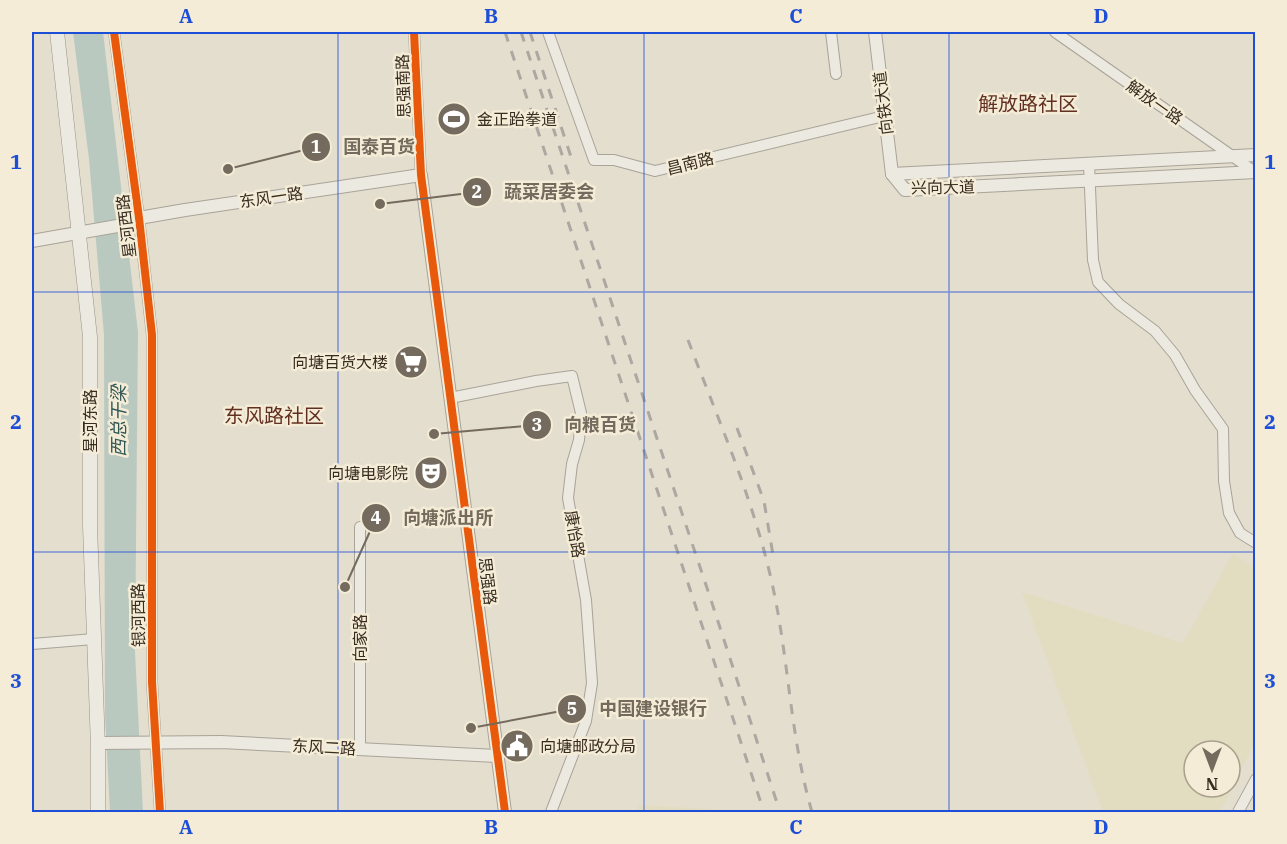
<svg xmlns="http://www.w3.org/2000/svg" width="1287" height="844" font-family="'IBM Plex Serif','Noto Sans SC',serif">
<rect width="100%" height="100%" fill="#e4decf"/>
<g fill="#e2dcc1" fill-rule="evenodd">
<path d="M1233,553L1255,569V742L1220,812H1103L1022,592L1183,643ZM1194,751H1230V787H1194Z"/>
<polygon points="639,805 746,811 746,812 637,812"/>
</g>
<polygon fill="#bac9c0" points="73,32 103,32 138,332 135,651 143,812 110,812 105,714 104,335 89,159"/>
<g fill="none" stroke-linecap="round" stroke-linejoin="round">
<g stroke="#a9a398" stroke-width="12">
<g id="minor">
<polyline points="114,32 139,218 152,335 152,682 160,812"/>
<polyline points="414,32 421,175"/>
<polyline points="548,32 594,160 614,160 655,171 884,116"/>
<polyline points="831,32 836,74"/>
<polyline points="1055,32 1255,172"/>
<polyline points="1089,164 1093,260 1098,282 1119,304 1155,331 1175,355 1195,390 1223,429 1224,481 1229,513 1240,533 1256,543"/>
<polyline points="450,398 536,381 572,376 581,413 579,440 572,464 568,498 586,600 592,683 586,721 551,812"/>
<polyline points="360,527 360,749"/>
<polyline points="32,644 94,639"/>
<polyline points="1238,812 1256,779"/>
</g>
</g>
<g stroke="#a9a398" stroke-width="14">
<g id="tertiary">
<polyline points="875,32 892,174"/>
<polyline points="892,174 905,190 1256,172"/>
<polyline points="892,174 1256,155"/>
<polyline points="32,241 123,225 139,218 185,210 421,175 505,812"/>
<polyline points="98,743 221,742 497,756"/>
</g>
</g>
<g stroke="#999288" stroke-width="15">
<polyline id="secondary" points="57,32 90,337 90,526 98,747 98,812"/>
</g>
<use href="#minor" stroke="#ece9e0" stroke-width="10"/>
<use href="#tertiary" stroke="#ece9e0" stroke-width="12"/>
<use href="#secondary" stroke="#ece9e0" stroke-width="14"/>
<g stroke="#aca8a1" stroke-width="3" stroke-dasharray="10 10" stroke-linecap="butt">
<polyline points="505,32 764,812"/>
<polyline points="521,32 710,597 780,812"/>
<polyline points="530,32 573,163"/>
<path d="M688,340C718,419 754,501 772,583C789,659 790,737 812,812"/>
<polyline points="737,428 764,501 774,561"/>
</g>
<g stroke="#f4ecd6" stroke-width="11">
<g id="cycleway">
<polyline points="114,32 139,218 152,335 152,682 160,812"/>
<polyline points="414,32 421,175 505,812"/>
</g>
</g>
<use href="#cycleway" stroke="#e8590c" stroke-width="8"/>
</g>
<path fill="none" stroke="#1d4ed8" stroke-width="1.5" stroke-opacity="0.55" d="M338,32V812M644,32V812M949,32V812M32,292H1256M32,552H1256"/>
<defs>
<g id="stadium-disc" transform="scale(1.725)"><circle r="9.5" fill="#746a5d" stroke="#f4ecd6"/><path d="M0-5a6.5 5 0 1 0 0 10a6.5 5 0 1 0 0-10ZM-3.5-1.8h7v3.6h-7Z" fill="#fff"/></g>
<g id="supermarket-disc" transform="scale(1.725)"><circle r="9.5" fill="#746a5d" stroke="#f4ecd6"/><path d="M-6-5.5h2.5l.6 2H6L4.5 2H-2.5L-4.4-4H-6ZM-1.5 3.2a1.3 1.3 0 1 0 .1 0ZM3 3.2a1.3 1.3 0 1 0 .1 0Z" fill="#fff"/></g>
<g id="theatre-disc" transform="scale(1.725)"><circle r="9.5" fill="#746a5d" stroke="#f4ecd6"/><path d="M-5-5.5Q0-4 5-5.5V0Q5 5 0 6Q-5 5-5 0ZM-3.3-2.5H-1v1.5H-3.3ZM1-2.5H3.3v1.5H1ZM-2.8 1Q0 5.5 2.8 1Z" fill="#fff"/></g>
<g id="civic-disc" transform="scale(1.725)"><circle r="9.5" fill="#746a5d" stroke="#f4ecd6"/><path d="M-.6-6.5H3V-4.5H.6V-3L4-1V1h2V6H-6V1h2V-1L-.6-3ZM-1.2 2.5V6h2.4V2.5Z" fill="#fff"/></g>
</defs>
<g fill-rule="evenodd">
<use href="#stadium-disc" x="454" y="119"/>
<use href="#supermarket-disc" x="411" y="362"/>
<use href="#theatre-disc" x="431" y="473"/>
<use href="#civic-disc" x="517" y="746"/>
</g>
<g text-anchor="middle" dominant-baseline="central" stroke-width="5" stroke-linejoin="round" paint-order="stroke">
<g font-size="16" fill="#382c20" stroke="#f4ecd6">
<text transform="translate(403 86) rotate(-92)">思强南路</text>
<text transform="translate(1155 102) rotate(35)">解放一路</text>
<text transform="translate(883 103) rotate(-97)">向铁大道</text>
<text transform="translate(690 163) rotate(-14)">昌南路</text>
<text transform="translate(943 187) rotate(-1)">兴向大道</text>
<text transform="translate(271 197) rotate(-8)">东风一路</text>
<text transform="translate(126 226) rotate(-97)">星河西路</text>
<text transform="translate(90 421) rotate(-90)">星河东路</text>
<text transform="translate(575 534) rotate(80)">康怡路</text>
<text transform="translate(488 581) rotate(83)">思强路</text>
<text transform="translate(138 615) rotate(-91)">银河西路</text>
<text transform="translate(360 638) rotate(-90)">向家路</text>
<text transform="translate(324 747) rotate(3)">东风二路</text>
</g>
<g font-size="16" fill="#382c20" stroke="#f4ecd6" text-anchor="start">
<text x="477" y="119">金正跆拳道</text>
<text x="388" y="362" text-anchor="end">向塘百货大楼</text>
<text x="408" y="473" text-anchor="end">向塘电影院</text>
<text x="540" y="746">向塘邮政分局</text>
</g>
<g font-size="18" font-style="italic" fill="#305655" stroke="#f4ecd6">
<text transform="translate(118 421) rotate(-90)">西总干梁</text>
</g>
<g font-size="20" fill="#623022" stroke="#f4ecd6">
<text x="1028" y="103">解放路社区</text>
<text x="274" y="415">东风路社区</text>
</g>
</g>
<path fill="none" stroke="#746a5d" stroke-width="2" d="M228 169L316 147M380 204L477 192M434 434L537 425M345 587L376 518M471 728L572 709"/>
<g fill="#746a5d" stroke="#f4ecd6" stroke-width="2">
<circle cx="228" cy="169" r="6"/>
<circle cx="380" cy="204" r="6"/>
<circle cx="434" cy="434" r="6"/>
<circle cx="345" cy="587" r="6"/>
<circle cx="471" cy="728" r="6"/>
<circle cx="316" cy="147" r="15"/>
<circle cx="477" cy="192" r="15"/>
<circle cx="537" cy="425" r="15"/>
<circle cx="376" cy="518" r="15"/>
<circle cx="572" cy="709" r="15"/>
</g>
<g font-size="18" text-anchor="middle" font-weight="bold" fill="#fff">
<text x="316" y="153">1</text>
<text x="477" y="198">2</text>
<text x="537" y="431">3</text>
<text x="376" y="524">4</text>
<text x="572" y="715">5</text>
</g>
<g font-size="18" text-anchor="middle" font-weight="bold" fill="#746a5d" stroke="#f4ecd6" stroke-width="5" stroke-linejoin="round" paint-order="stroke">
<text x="379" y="153">国泰百货</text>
<text x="549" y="198">蔬菜居委会</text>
<text x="600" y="431">向粮百货</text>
<text x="448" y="524">向塘派出所</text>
<text x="653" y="715">中国建设银行</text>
</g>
<rect width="1287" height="844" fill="none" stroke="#f4ecd6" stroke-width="66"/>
<g transform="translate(1212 769) rotate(180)"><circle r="28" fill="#f4ecd6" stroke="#a99f8d" stroke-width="1.5"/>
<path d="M0-4.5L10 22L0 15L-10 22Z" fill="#746a5d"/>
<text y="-9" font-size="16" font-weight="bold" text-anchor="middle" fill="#382c20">N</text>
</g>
<rect x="33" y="33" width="1221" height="778" fill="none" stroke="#1d4ed8" stroke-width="2"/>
<g font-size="20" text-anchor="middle" font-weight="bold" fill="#1d4ed8">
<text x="186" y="23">A</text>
<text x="491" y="23">B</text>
<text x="796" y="23">C</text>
<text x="1101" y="23">D</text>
<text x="16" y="169">1</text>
<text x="1270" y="169">1</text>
<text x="16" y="429">2</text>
<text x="1270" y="429">2</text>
<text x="16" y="688">3</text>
<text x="1270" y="688">3</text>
<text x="186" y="834">A</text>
<text x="491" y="834">B</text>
<text x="796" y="834">C</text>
<text x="1101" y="834">D</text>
</g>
</svg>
